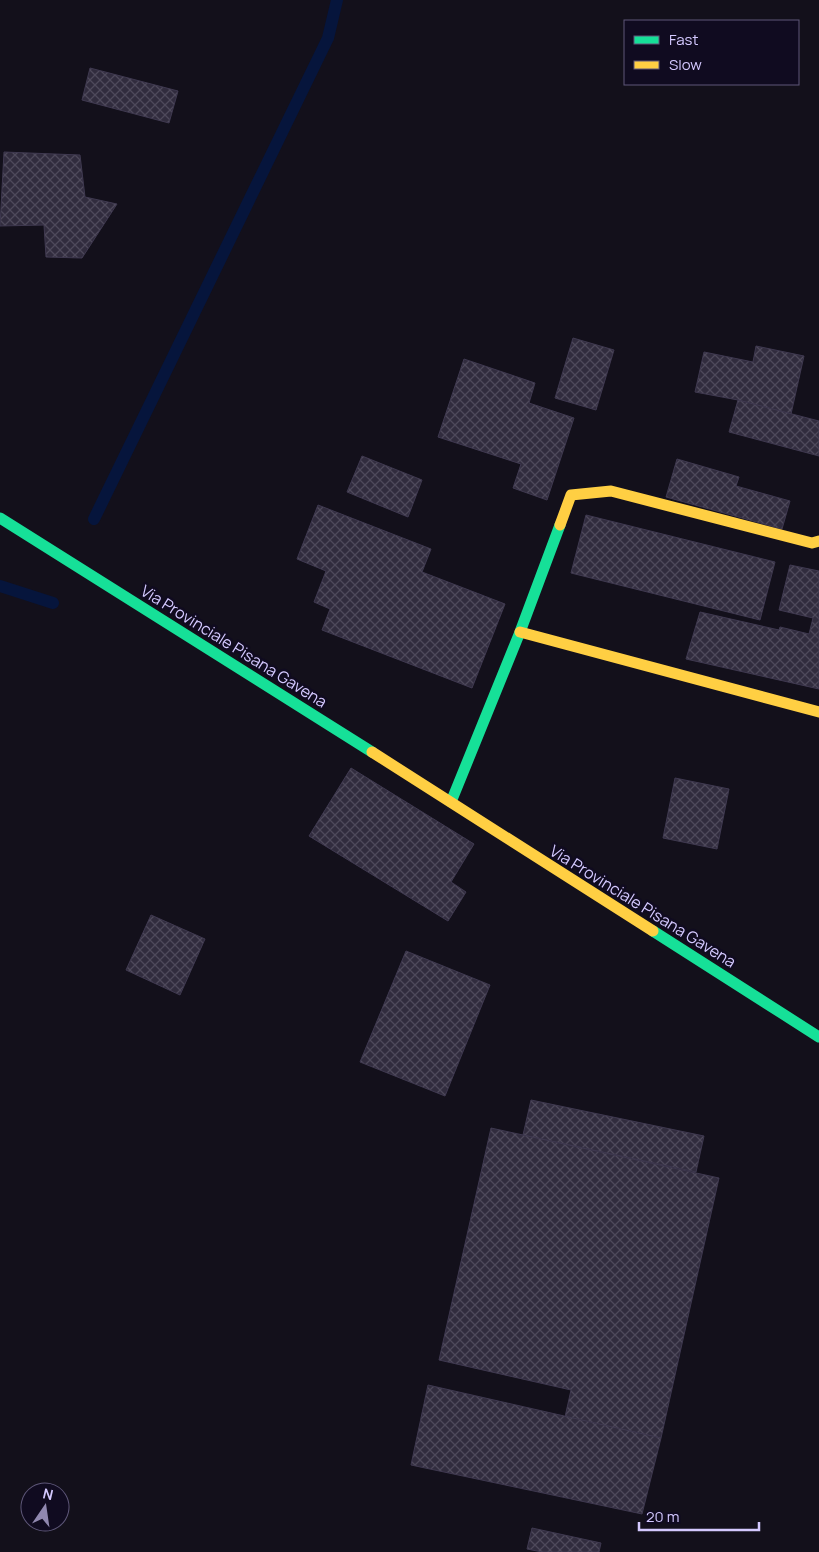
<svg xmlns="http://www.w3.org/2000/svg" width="819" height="1552" font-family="Manrope,sans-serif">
<defs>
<pattern id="building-cross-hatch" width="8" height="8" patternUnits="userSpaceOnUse" patternTransform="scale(1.25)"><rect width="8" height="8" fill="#312c3e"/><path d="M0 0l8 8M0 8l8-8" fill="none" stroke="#4e495b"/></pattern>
</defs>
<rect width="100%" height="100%" fill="#13101b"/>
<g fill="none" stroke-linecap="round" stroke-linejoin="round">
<g stroke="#06153c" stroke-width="12">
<polyline points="94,519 328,38 337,0"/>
<polyline points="0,586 53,603"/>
</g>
</g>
<g fill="url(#building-cross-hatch)" stroke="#3f3950">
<polygon points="90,68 178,91 169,123 82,100"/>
<polygon points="4,152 80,155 85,197 117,204 82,258 46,257 44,225 0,226"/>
<polygon points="573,338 614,350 596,410 555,398"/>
<polygon points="756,346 804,356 791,414 738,400 695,392 704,352 753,362"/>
<polygon points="464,359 535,383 529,403 574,418 547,500 513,488 521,464 438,437"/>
<polygon points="738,400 819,421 819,456 729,432"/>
<polygon points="362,456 422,480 408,517 347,492"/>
<polygon points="677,459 739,477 736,486 790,501 782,529 666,497"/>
<polygon points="318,505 431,549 422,572 505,604 472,688 322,630 330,609 314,602 326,571 297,559"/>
<polygon points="586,515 775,562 760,620 571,573"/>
<polygon points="790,565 819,571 819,689 686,659 700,612 779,630 780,627 809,634 813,618 779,610"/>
<polygon points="351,768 474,844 451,882 466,892 448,921 309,836"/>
<polygon points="675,778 729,789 717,849 663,838"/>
<polygon points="151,915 205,939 180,995 126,970"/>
<polygon points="406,951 490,985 445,1096 360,1062"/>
<polygon points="531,1100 704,1136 696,1172 523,1135"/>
<polygon points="491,1128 719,1178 661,1438 565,1417 571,1390 439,1360"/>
<polygon points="428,1385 661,1438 642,1514 411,1465"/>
<polygon points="532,1528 601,1543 599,1552 542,1552 527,1549"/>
</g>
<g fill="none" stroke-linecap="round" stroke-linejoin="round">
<g stroke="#16e098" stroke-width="11">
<polyline points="0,518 372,752"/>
<polyline points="451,802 520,632 560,525"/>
<polyline points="653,931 819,1037"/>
</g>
<g stroke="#ffcf43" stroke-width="11">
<polyline points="560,525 571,495 611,491 812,543 819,541"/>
<polyline points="520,632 819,712"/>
<polyline points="372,752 653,931"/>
</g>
</g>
<g text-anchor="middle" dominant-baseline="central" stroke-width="5" stroke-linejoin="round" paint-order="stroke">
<g font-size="16" fill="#d4c9ff" stroke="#100b20">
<text transform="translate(234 646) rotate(32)">Via Provinciale Pisana Gavena</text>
<text transform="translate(643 906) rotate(32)">Via Provinciale Pisana Gavena</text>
</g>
</g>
<rect x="624" y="20" width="175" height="65" fill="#100b20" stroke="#5e5779"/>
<rect x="634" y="36" width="25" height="8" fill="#16e098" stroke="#5e5779"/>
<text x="669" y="45" font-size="15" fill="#d4c9ff">Fast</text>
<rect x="634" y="61" width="25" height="8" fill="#ffcf43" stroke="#5e5779"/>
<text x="669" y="70" font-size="15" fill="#d4c9ff">Slow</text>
<g transform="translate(45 1507) rotate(13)"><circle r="24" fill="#100b20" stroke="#5e5779"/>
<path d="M0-4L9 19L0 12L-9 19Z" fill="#9088af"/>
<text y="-8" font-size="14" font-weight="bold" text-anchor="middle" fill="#d4c9ff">N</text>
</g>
<path d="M639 1522v8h120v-8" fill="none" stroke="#d4c9ff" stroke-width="2.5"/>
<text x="646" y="1522" font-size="15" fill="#d4c9ff" stroke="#100b20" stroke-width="4" paint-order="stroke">20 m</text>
</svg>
